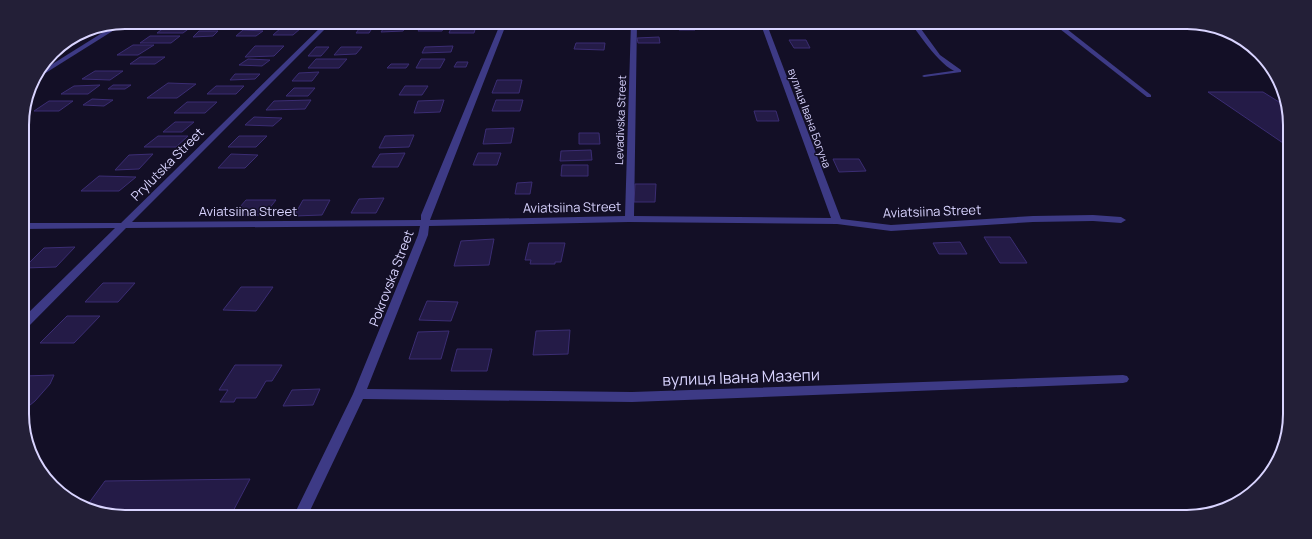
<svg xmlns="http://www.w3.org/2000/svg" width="1312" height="539" font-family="Manrope,sans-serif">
<rect width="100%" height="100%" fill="#130f26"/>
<g fill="#241b47" stroke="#3b2d73">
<polygon points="363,24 375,24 369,33 356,33"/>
<polygon points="678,24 694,24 695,30 679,30"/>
<polygon points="386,25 407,25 403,31 381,32"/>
<polygon points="422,25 445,25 442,31 418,31"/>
<polygon points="452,26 476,26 474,33 449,33"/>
<polygon points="165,27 191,27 183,33 157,33"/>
<polygon points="281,28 301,28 293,35 273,35"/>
<polygon points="243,30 263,31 256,36 236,36"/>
<polygon points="199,31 218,31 213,36 193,37"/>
<polygon points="150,36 180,36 171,43 140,43"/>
<polygon points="659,37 660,43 638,43 637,38"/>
<polygon points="789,40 806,40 810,48 794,48"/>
<polygon points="576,43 605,43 604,50 574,49"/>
<polygon points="133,45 154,45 138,55 117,55"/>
<polygon points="255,46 284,46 274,56 245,57"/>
<polygon points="453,46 451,52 422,53 425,47"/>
<polygon points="316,47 329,47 321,56 308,56"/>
<polygon points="341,47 362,47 356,54 334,55"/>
<polygon points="140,57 165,57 155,64 130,64"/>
<polygon points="248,59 270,60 262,66 239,65"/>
<polygon points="316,59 347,59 339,68 308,68"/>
<polygon points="421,59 445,59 440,68 416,68"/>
<polygon points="457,62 468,62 466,67 454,67"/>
<polygon points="391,64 409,64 406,68 387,68"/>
<polygon points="95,71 123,71 110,80 82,79"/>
<polygon points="319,72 312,81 292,81 299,73"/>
<polygon points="235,74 260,74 255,79 230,80"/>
<polygon points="497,80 522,80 519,93 492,93"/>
<polygon points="168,83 196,84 177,98 147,98"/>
<polygon points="100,85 88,94 61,94 74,86"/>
<polygon points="113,85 131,85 125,89 108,89"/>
<polygon points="216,86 244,86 236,94 207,94"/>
<polygon points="405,86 428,86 422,95 399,95"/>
<polygon points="294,88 315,88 308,96 286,96"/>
<polygon points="1208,92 1263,92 1287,107 1289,112 1289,143 1283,143"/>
<polygon points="92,99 113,100 104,106 83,105"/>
<polygon points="311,100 305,109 266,110 274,101"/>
<polygon points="444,100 440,112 414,113 418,101"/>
<polygon points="496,100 523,100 520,111 492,111"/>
<polygon points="49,101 73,101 59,111 34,111"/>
<polygon points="187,102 217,102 205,113 174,113"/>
<polygon points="754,111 776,111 779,121 757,121"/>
<polygon points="254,117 282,118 273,126 245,125"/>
<polygon points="175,122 194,122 182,132 163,132"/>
<polygon points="514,128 511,143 483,144 486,129"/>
<polygon points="579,133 599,133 600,144 579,144"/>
<polygon points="414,135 409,147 379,148 385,136"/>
<polygon points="158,136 188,136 176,147 144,147"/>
<polygon points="239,136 267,136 256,147 228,147"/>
<polygon points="591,150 592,160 560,161 561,151"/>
<polygon points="405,153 398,167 372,167 380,154"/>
<polygon points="478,153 501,153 497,165 473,165"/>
<polygon points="153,154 139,169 115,170 129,155"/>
<polygon points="231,154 258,155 245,168 218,168"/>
<polygon points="833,159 859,159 866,171 839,172"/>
<polygon points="562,165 588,165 588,176 561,176"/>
<polygon points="99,176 136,177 119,191 81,191"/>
<polygon points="532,182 530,194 515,194 517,183"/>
<polygon points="635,184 656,184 655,202 634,202"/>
<polygon points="384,198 376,213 351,213 359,199"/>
<polygon points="246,200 276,200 264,215 233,215"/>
<polygon points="303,200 330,200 322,215 294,216"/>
<polygon points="984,237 1010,237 1027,263 1000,263"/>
<polygon points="494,239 489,265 454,266 461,241"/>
<polygon points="960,242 967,254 939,254 933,243"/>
<polygon points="529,243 565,243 561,262 555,262 555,264 530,264 531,260 525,260"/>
<polygon points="75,247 56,267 24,268 44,248"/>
<polygon points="103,283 135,283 118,302 85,302"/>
<polygon points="241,287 273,287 256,311 223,310"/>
<polygon points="427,301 458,302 451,321 419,320"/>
<polygon points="67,316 100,316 74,343 40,343"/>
<polygon points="570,330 568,354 533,355 536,331"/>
<polygon points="449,331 441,359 409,359 418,332"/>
<polygon points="457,349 492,349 487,371 451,371"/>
<polygon points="235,365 282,365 272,381 266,381 256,398 236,398 234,402 220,402 228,390 219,390"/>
<polygon points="54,375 50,384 35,401 24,410 24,376"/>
<polygon points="320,389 313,405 283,406 292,390"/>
<polygon points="250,479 230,517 125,517 92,511 86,507 105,481"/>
</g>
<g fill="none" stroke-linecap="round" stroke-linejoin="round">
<polygon fill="#3d3a85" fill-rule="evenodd" points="959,70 961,70 961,72 924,77 922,76 924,75"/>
<g fill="#3d3a85" fill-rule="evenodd">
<polygon points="127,22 36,79 33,80 38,73 118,23"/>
<polygon points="326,22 332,22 132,222 421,220 421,215 501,22 507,22 430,220 625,216 631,22 637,22 634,216 831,218 760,22 766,22 841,219 891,225 1033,216 1093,215 1121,217 1126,220 1121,223 1093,221 1033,222 891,231 837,224 629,222 429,226 428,235 367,389 632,392 1123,375 1127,376 1129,379 1127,382 1123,383 632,402 363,399 307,517 293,517 353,394 418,235 420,226 126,228 27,328 23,329 23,318 115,228 23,229 23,223 121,223"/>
<path d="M910,22H916L940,55L961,70V72C945,74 919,34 910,22Z"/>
<polygon points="1051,22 1058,22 1151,95 1151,97 1147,97"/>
</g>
</g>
<g text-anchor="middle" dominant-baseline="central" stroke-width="3" stroke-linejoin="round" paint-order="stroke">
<g font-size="11" fill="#d9d4ff" stroke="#130f26">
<text transform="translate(810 118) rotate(70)">вулиця Івана Богуна</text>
<text transform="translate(620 120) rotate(-88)">Levadivska Street</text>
</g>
<g font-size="13" fill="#d9d4ff" stroke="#130f26">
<text transform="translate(167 164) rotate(-45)">Prylutska Street</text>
<text transform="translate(572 207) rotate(-1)">Aviatsiina Street</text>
<text x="248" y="211">Aviatsiina Street</text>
<text transform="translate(932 211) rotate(-2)">Aviatsiina Street</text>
<text transform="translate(391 278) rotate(-69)">Pokrovska Street</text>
</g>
<g font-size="16" fill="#d9d4ff" stroke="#130f26">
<text transform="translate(741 377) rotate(-2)">вулиця Івана Мазепи</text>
</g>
</g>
<path d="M0 0H1312V539H0ZM125 29H1187A96 96 0 0 1 1283 125V414A96 96 0 0 1 1187 510H125A96 96 0 0 1 29 414V125A96 96 0 0 1 125 29Z" fill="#231f37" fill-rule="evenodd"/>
<path fill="none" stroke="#d9d4ff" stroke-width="2" d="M125 29H1187A96 96 0 0 1 1283 125V414A96 96 0 0 1 1187 510H125A96 96 0 0 1 29 414V125A96 96 0 0 1 125 29Z"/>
</svg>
